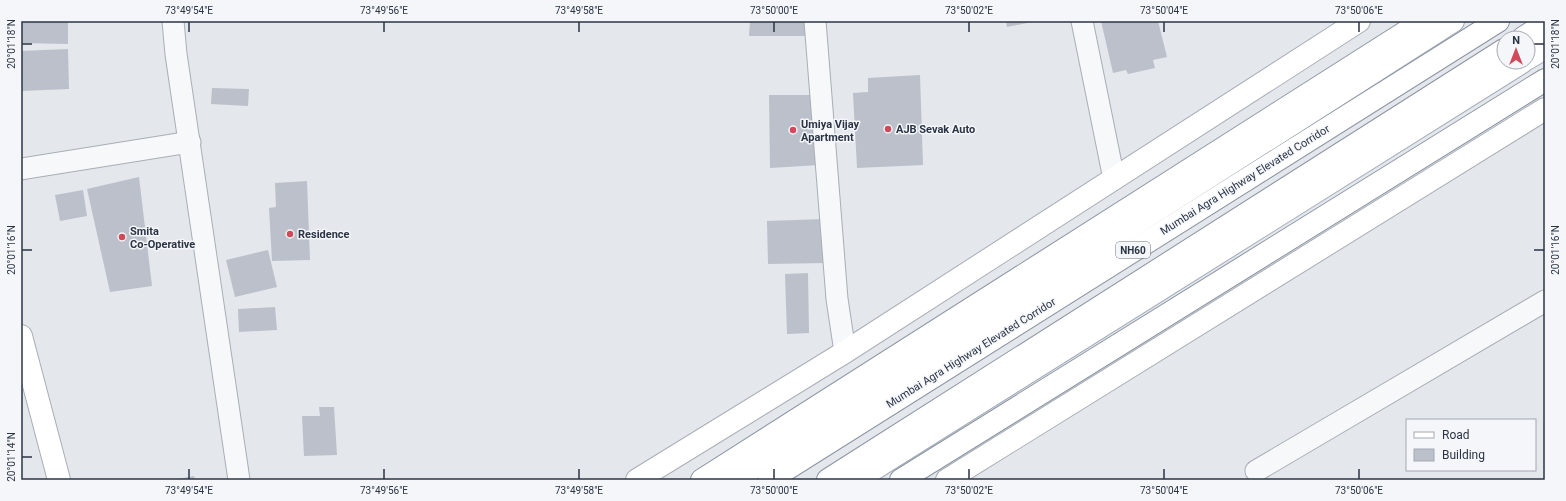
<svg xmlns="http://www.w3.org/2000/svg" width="1566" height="501" font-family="Roboto,sans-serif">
<rect width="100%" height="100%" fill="#e4e7ec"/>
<g fill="#bbc0ca">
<polygon points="21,21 68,21 68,44 21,43"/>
<polygon points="750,21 809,21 808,36 749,36"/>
<polygon points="1006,21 1032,21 1032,22 1007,27"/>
<polygon points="1101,21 1158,21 1167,57 1153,60 1155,68 1128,74 1126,70 1113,73"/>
<polygon points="68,49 69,89 21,91 21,51"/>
<polygon points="920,75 923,165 857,168 853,93 868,92 868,78"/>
<polygon points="212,88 249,89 248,106 211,104"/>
<polygon points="769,95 813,95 819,165 770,168"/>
<polygon points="139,177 152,286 110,292 87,189"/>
<polygon points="307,181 310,260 272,261 269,208 276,207 275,183"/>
<polygon points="83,190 87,216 60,221 55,195"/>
<polygon points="824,219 826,263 768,264 767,221"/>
<polygon points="268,250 277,287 235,297 226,260"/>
<polygon points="808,273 809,333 787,334 785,274"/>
<polygon points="275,307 277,330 239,332 238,309"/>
<polygon points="319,407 334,407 337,455 304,456 302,416 320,416"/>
<polygon points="194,476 195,480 177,480 177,479"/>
</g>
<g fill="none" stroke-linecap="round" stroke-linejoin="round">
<g stroke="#a9aeb7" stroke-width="23">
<g id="street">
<polyline points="173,21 176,54 239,480"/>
<polyline points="815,21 837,299 845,352"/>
<polyline points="1082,21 1114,179"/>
<polyline points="21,169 190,142"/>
<polyline points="1256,471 1545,301"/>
</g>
</g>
<g stroke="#a9aeb7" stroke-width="24">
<g id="secondary">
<polyline points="21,336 59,480"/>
<polyline points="637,480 845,352 1359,21"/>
<polyline points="947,480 1545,109"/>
</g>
</g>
<g stroke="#a3abb8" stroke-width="24">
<g id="primary">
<polyline points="1528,58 1545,48"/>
<polyline points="734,480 1453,21"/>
<polyline points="856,480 1522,62"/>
</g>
</g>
<g stroke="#8b94a3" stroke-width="24">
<g id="highway">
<polyline points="1523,38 1545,24"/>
<polyline points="702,480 1423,21"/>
<polyline points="769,480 1498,21"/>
<polyline points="828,480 1504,50"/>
<polyline points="901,480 1545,80"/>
</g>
</g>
<use href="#street" stroke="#f7f8fa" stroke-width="21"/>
<use href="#secondary" stroke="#fff" stroke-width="22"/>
<use href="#primary" stroke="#fff" stroke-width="22"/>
<use href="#highway" stroke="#fff" stroke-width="22"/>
</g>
<path fill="none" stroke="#2b3445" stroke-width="1.5" d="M189,22V32M384,22V32M579,22V32M774,22V32M969,22V32M1164,22V32M1359,22V32M22,44H32M1534,44H1544M22,250H32M1534,250H1544M22,457H32M189,469V479M384,469V479M579,469V479M774,469V479M969,469V479M1164,469V479M1359,469V479"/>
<g fill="#d1495b" stroke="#f4f6f9" stroke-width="1.5">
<circle cx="888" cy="129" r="4"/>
<circle cx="793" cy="130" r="4"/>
<circle cx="290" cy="234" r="4"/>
<circle cx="122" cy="237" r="4"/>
</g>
<g text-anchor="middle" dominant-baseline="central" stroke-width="3" stroke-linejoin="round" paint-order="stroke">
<rect fill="#f4f6f9" stroke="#676e7b" stroke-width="1" x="1116" y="242" width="34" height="16" rx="3"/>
<g font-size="10" font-weight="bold" fill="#2b3445">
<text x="1133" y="250">NH60</text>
</g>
<g font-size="11" font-weight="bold" fill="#2b3445" stroke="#f4f6f9" text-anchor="start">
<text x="801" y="124">Umiya Vijay<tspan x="801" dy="13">Apartment</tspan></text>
<text x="896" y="129">AJB Sevak Auto</text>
<text x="130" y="231">Smita<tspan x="130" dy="13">Co-Operative</tspan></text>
<text x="298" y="234">Residence</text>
</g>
<g font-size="11" fill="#2b3445" stroke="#f4f6f9">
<text transform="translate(1245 180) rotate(-32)">Mumbai Agra Highway Elevated Corridor</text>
<text transform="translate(971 353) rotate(-32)">Mumbai Agra Highway Elevated Corridor</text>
</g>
</g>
<rect width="1566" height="501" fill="none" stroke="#f4f6f9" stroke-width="44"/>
<rect x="1406" y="419" width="130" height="52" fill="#f4f6f9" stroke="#a4a8b1"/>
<rect x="1414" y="432" width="20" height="6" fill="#ffffff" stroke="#a4a8b1"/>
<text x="1442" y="439" font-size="12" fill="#2b3445">Road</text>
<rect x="1414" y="449" width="20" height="12" fill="#bbc0ca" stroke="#a4a8b1"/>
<text x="1442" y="459" font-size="12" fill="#2b3445">Building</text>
<g transform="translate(1516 50)"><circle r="19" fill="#f4f6f9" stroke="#a4a8b1"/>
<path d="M0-3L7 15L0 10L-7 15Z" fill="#d1495b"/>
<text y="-6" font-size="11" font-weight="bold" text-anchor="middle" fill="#2b3445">N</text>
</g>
<rect x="22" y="22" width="1522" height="457" fill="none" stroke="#2b3445" stroke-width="1.5"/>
<g font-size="10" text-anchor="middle" fill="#2b3445">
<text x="189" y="14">73°49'54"E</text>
<text x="384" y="14">73°49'56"E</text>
<text x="579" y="14">73°49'58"E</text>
<text x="774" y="14">73°50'00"E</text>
<text x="969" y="14">73°50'02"E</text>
<text x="1164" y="14">73°50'04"E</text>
<text x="1359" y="14">73°50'06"E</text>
<text transform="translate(11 44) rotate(-90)" y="4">20°01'18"N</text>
<text transform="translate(1555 44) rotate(-90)" y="4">20°01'18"N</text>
<text transform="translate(11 250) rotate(-90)" y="4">20°01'16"N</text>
<text transform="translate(1555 250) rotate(-90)" y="4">20°01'16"N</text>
<text transform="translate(11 457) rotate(-90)" y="4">20°01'14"N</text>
<text x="189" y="494">73°49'54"E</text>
<text x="384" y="494">73°49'56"E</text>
<text x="579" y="494">73°49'58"E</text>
<text x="774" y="494">73°50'00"E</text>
<text x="969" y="494">73°50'02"E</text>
<text x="1164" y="494">73°50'04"E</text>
<text x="1359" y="494">73°50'06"E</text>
</g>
</svg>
